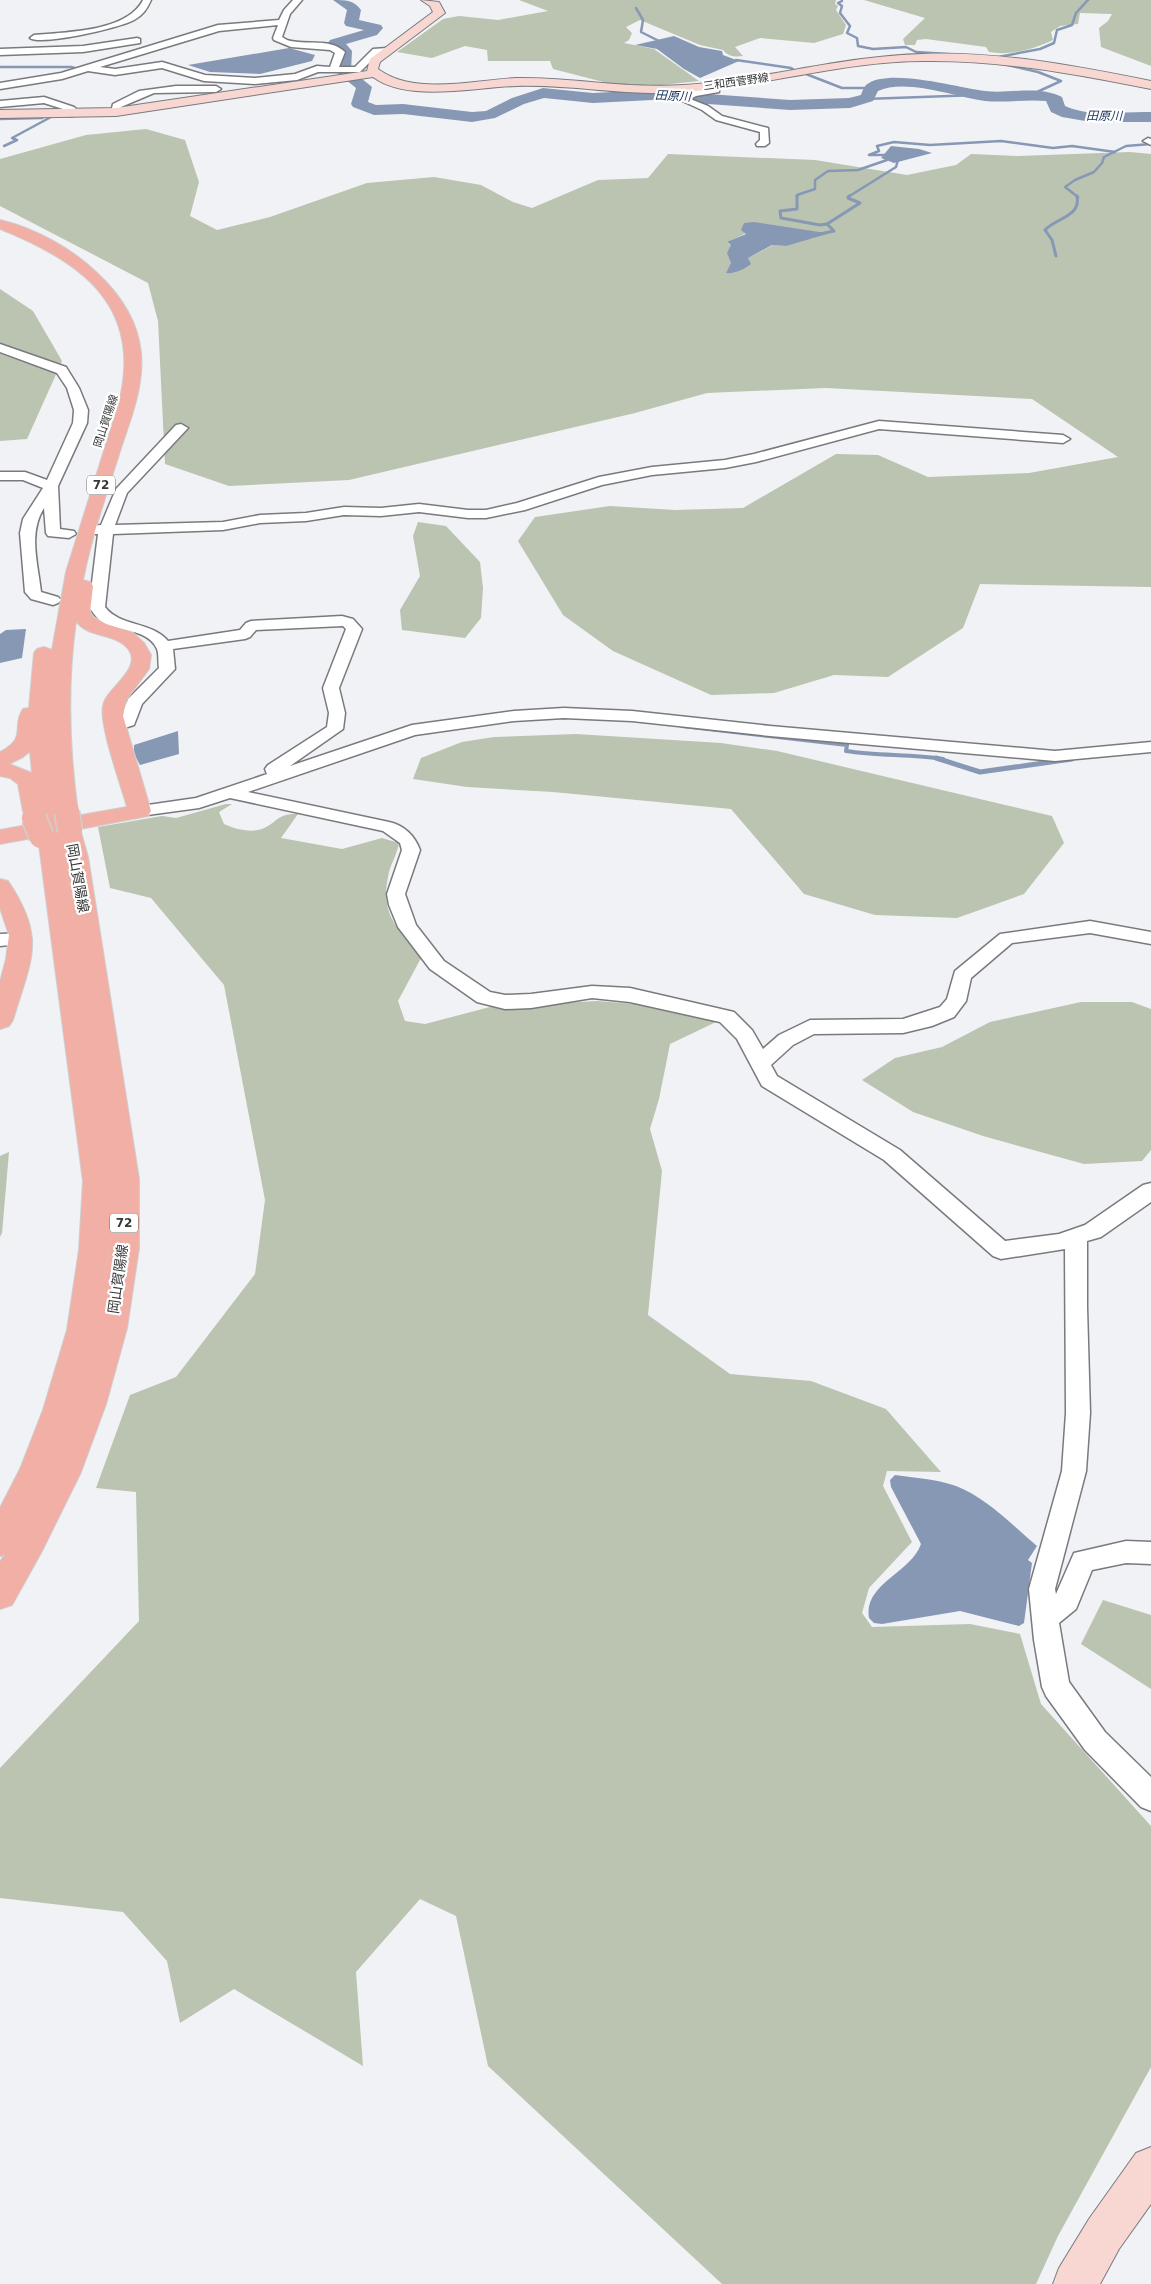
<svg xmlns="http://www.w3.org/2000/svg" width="1151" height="2284" font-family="'DejaVu Sans','Noto Sans JP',sans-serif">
<rect width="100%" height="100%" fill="#f1f2f6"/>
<g fill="#bac4b0" fill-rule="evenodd">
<path d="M519,0H836L835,4L838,6L836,10L846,25L843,34L814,43L760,38L735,47L743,56C735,57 729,57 723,50L700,45L640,20L626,27L632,33L629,40L624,43L654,49L699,81L662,85H615L553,69L550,61H488L487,50L465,46L432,58L397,52L443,19L459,16L498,20L548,11Z"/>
<path d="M864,0H1151V66L1101,47L1099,28L1108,21L1112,14L1080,13L1078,24L1060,26L1051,32L1053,40C1034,49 1010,56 989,52L986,47L926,39L917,40L915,45H905L903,39L925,18Z"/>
<path d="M146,129L185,140L199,182L190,216L217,230L270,217L367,183L434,177L481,185L513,202L532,208L598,180L648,178L668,154L815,160L907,175L956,165L971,154L1018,156L1130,152L1151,154V587L980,584L963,628L888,677L834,675L774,693L711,695L613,651L563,615L518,541L535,517L610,506L675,510L743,508L836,454L878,455L928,477L1029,473L1118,457L1032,399L826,388L707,393L635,413L349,480L229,486L165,464L158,321L148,283L0,206V159L86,135ZM746,233L814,238L801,240L786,246L773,245L748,258L731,263L730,259L731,245L727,243Z"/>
<polygon points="0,289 33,311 62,361 27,439 0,441"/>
<polygon points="418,522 446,526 480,562 483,588 481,618 465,638 402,630 400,610 420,576 413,536"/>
<polygon points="576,734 721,743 777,751 1052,816 1064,843 1024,894 957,918 875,915 804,894 731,809 553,792 467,787 413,779 421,758 462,742 494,737"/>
<path d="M226,804H232L219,812L224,824C235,829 250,833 262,829C278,822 277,813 298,814L281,838L342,849L382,838L399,843C397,854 392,862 389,872C379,915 397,927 421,958L398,1001L405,1021L425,1024L490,1007L597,1001L635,1004L716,1022L670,1044L659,1099L650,1129L662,1171L648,1315L730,1374L811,1381L886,1409L941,1472L887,1471L883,1486L912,1542L869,1588L862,1613L872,1627L970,1624L1020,1634L1041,1704L1151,1826V2067L1058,2236L1036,2284H722L488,2066L456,1916L420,1899L356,1972L363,2066L234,1989L180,2023L167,1961L123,1912L0,1898V1768L139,1621L136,1492L96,1488L130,1395L176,1377L255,1274L265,1200L224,985L151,898L110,888L98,827L162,816L176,818Z"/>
<polygon points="1081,1002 1132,1002 1151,1009 1151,1150 1142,1161 1084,1164 983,1136 913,1112 862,1080 895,1058 942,1047 990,1022"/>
<polygon points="9,1152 2,1233 0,1237 0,1156"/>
<polygon points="1103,1600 1151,1615 1151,1689 1081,1644"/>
</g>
<g fill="#8798b5">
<polygon points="674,36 699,47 722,51 723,55 739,61 700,78 684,69 657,49 635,45"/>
<polygon points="289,48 315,55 312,61 260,74 210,72 188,65"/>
<polygon points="891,146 919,149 932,153 894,163 881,158"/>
<path d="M754,222L826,233L827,234L786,246L772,245L750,257L748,258L751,264C745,269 734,274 726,273L731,263L727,253L731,245L727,242L746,234L741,230L744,223Z"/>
<polygon points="26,629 22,658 0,663 0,634 6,630"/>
<polygon points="178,731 179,754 140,765 134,754 134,745"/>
<path d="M895,1475C915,1478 937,1479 956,1486C987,1498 1012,1525 1037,1546L1028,1560L1032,1563L1024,1623L1019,1626L960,1611L882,1624L874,1623L869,1618C863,1584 911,1573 921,1544L891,1487L890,1480Z"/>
</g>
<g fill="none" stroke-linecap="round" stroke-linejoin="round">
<g stroke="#8798b5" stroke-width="2.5">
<polyline points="842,1 838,3 842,6 840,13 850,26 847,33 857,38 858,46 873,49 906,47 916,52 964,55"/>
<polyline points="636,8 643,20 641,32 661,42"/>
<polyline points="993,58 1040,49 1054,43 1057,30 1072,25 1076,13 1088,0"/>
<polyline points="736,60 791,68 793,69 791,71"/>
<polyline points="999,63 1038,72 1061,81 1037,92 1040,96"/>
<polyline points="0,67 71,67 82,70"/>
<polyline points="806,74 842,88 872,88"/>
<polyline points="865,99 978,95"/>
<polyline points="0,119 42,118 46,115 51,117 12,138 17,140 4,146"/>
<polyline points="887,155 869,155 879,151 877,146 894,142 930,145 1001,141 1053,148 1072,146 1115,152"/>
<polyline points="797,197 797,195 815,189 815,180 828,171 858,170 887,160"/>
<polyline points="848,197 896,167 898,160"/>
<polyline points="1078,197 1065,187 1075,180 1094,172 1102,163 1104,157 1126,146 1151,144"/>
</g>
<g stroke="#8798b5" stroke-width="3">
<polyline points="797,196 797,209 780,211 781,218 820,225 827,224"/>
<polyline points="820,234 834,231 827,224 860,203 848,198 849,196"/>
<path d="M1056,256L1052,240L1045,230C1056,218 1081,217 1077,196"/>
</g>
<path stroke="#8798b5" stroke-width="4" d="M682,726L847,745L846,751C878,756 911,754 943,759"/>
<polyline stroke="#8798b5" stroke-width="5" points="936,758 980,772 1072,759"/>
<path fill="#8798b5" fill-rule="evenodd" d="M333,0C346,0 354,0 361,10L359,20L381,25L383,28L377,35L346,44L352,51L351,70L372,87L368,102L376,105L403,104L472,112L486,111L512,98L543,88L593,93L652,90L790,100L849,98L861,95C862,92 864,87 866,85C888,67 958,88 985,91C1010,94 1038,85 1062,97L1065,106C1092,118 1122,111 1151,112V122H1091L1062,117L1051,112L1046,101C1026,99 1005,103 985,101C955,97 906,78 878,91L873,101L850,108L790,110L652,100L593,103L544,98L524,104L495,118L472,122L403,114L374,115L353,107L351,104L356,88L335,71L337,52L328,43L330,40L364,30L346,26L344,23L347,10Z"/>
<g stroke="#797a7e" stroke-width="3">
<g id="street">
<path d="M143,0H151C147,9 143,15 134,20C120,28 40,46 30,38L34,35C66,32 127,32 143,0Z"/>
<path d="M293,0H302L290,14L282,37L287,40C306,46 329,37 345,52L339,67H355L373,49L387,48L391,51L387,54H378L360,72H318L297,80L255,84L204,81L162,68L115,75L88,71L62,79L0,89V83L61,73L218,25L279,20L284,10ZM278,25L273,38L274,40L291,47L330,50L335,53L330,67L317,66L295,74L255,78L205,75L162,62L115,69L100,67L219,31Z"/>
<polygon points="137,38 140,39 140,43 83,52 0,55 0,49 83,46"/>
<polygon points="713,83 719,88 719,92 696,96 690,99 708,106 722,116 768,128 769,143 765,146 757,146 756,144 760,140 760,132 716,120 702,110 678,99 690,91 710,88 708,86"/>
<polygon points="176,86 216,86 221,89 216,92 154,93 121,107 119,114 113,114 111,112 113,104 139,91"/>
<polygon points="44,97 74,107 76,109 73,116 67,116 66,110 44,103 0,107 0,101"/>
<polygon points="1148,138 1151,139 1151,145 1143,141"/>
<path d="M0,344L66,367L79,388L88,410L87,423L58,486L60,529L74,531L76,534L69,538L48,536L46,533L44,508C28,533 38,564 41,592L58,597L61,600L58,603L53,605L31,599L25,592L20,533L23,519L43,488L23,480H0V472H25L47,480L73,423L74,410L67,388L57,373L0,352Z"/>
<path d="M879,421L1063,435L1070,439L1063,443L879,429L756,462L725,468L652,475L602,485L525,510L486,518H468L419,512L381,516L344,515L306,521L260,523L223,530L113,534L105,607C120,627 151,621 168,641L240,630L246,623L251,621L342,616L353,619L362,629L339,688L345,713L343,729L290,766L412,725L514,711L564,708L632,711L770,726L1055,751L1151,742V752L1055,761L770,736L632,721L564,718L514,721L415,735L248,792L389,822C404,825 415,836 420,850L405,894L416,925L444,961L490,992L505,995L531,994L592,986L630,988L734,1012L752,1030L763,1049L779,1035L810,1020L903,1019L940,1007L947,999L955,971L1000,934L1090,921L1151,932V944L1090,933L1012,943L971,978L966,1001L954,1017L932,1026L903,1033L814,1034L793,1045L771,1065L777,1076L900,1150L1005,1241L1059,1234L1085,1225L1143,1185L1151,1183V1202L1101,1237L1087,1241V1307L1090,1413L1086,1471L1055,1589L1056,1594L1074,1553L1126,1541L1151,1542V1564L1126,1563L1092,1570L1076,1609L1059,1623L1069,1682L1105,1732L1151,1777V1811L1141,1807L1085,1750L1046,1696L1042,1687L1034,1640L1029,1589L1062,1471L1066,1413L1065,1249L1001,1259L993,1256L884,1160L762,1086L737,1039L720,1022L630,1002L592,998L531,1008L505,1009L477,1002L430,969L398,927L389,905L387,894L402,850L400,843L383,831L230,798L199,808L140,816L134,815L131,811L134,807L196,798L267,774L265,769L268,765L327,727L329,713L323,688L346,629L343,626L256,630L250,637L245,639L173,649L175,669L142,704L134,725L115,731L109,730L107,726L109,722L121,718L128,699L159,668C158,662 159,654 157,649C149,630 121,631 106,624C98,620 94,614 89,607L98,534H88L81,530L88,526L101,525L116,489L176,425L181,424L188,428L127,493L115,525L223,522L260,515L306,513L344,507L381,508L419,504L468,510H486L517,503L599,477L652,467L725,460L754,454Z"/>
<polygon points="22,933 29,935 31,939 29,943 0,946 0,934"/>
</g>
</g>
<g stroke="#797a7e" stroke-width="2">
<g id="secondary">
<path d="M421,0L439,2L445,13L380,62L378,69C414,96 474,80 516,78C572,77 628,89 684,85C764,80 841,56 922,54C999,51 1076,66 1151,81V89C1076,74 1001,60 924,61C844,61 766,86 686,92C629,97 573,84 516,86C476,87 408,103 373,77L116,116L0,118V110L116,108L367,71L370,59L433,12L430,6Z"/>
<polygon points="1151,2147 1151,2204 1119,2249 1100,2284 1053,2284 1059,2268 1089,2219 1136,2153"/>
</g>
</g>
<g stroke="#cfcfcf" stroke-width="2">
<g id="primary">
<path d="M0,220C34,228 71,248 96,272C119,293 138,321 141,353C144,384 132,416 122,445C108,490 92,534 83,580L90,582L93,586L90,612L93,617L106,624L132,632L144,643L151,655L149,669L126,700L123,716L151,811L148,816L80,829L88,857L139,1179V1248L127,1328L106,1404L81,1472L42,1551L12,1605L0,1609V1562L5,1554L0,1556V1508L20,1469L43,1410L67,1330L79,1250L83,1181L38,837L0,844V830L43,822L38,821L36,817L26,816L23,811L18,784L10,778L0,776V752C28,738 11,727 23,709L29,708L34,653L37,649L44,647L52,650L66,572L118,406C145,307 83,262 0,229ZM76,621C88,639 116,632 129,650C142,670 106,688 103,706C99,725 121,785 127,807L76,816L78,812C69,748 67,685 76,621ZM30,751L32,773L9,764L23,757ZM57,814L59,817L64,818L55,820ZM63,849L64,857L111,1180ZM111,1188L109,1248L102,1293L109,1250Z"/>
<path d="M0,879L8,881C47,939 31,959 13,1020L9,1026L0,1029V982L6,959L9,935L0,908Z"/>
</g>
</g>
<use href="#street" fill="#fff" fill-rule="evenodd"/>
<use href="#secondary" fill="#f8d7d2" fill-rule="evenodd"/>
<use href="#primary" fill="#f1afa5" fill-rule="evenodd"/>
<g stroke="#cfcfcf" stroke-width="27" stroke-linecap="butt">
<g id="primary-bridge">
<polyline points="67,812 70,831"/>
<polyline points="34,818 41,836"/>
</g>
</g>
<use href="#primary-bridge" stroke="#f1afa5" stroke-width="24"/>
</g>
<g text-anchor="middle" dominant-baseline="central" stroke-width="4.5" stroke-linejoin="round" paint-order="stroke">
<g font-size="11" fill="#363738" stroke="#fff">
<text transform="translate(736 82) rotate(-8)">三和西菅野線</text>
<text transform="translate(106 421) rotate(-72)">岡山賀陽線</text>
</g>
<g font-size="12" font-style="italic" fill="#1a3159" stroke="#fff">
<text transform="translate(673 96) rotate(3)">田原川</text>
<text transform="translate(1104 116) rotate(1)">田原川</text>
</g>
<g fill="#fff" stroke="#727374" stroke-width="1">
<rect x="87" y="475.5" width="28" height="19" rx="4"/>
<rect x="110" y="1213.5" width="28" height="19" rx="4"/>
</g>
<g font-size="12" font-weight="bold" fill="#363738">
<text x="101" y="485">72</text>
<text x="124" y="1223">72</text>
</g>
<g font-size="14" fill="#363738" stroke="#fff">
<text transform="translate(78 878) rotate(80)">岡山賀陽線</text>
<text transform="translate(118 1279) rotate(-82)">岡山賀陽線</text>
</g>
</g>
</svg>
